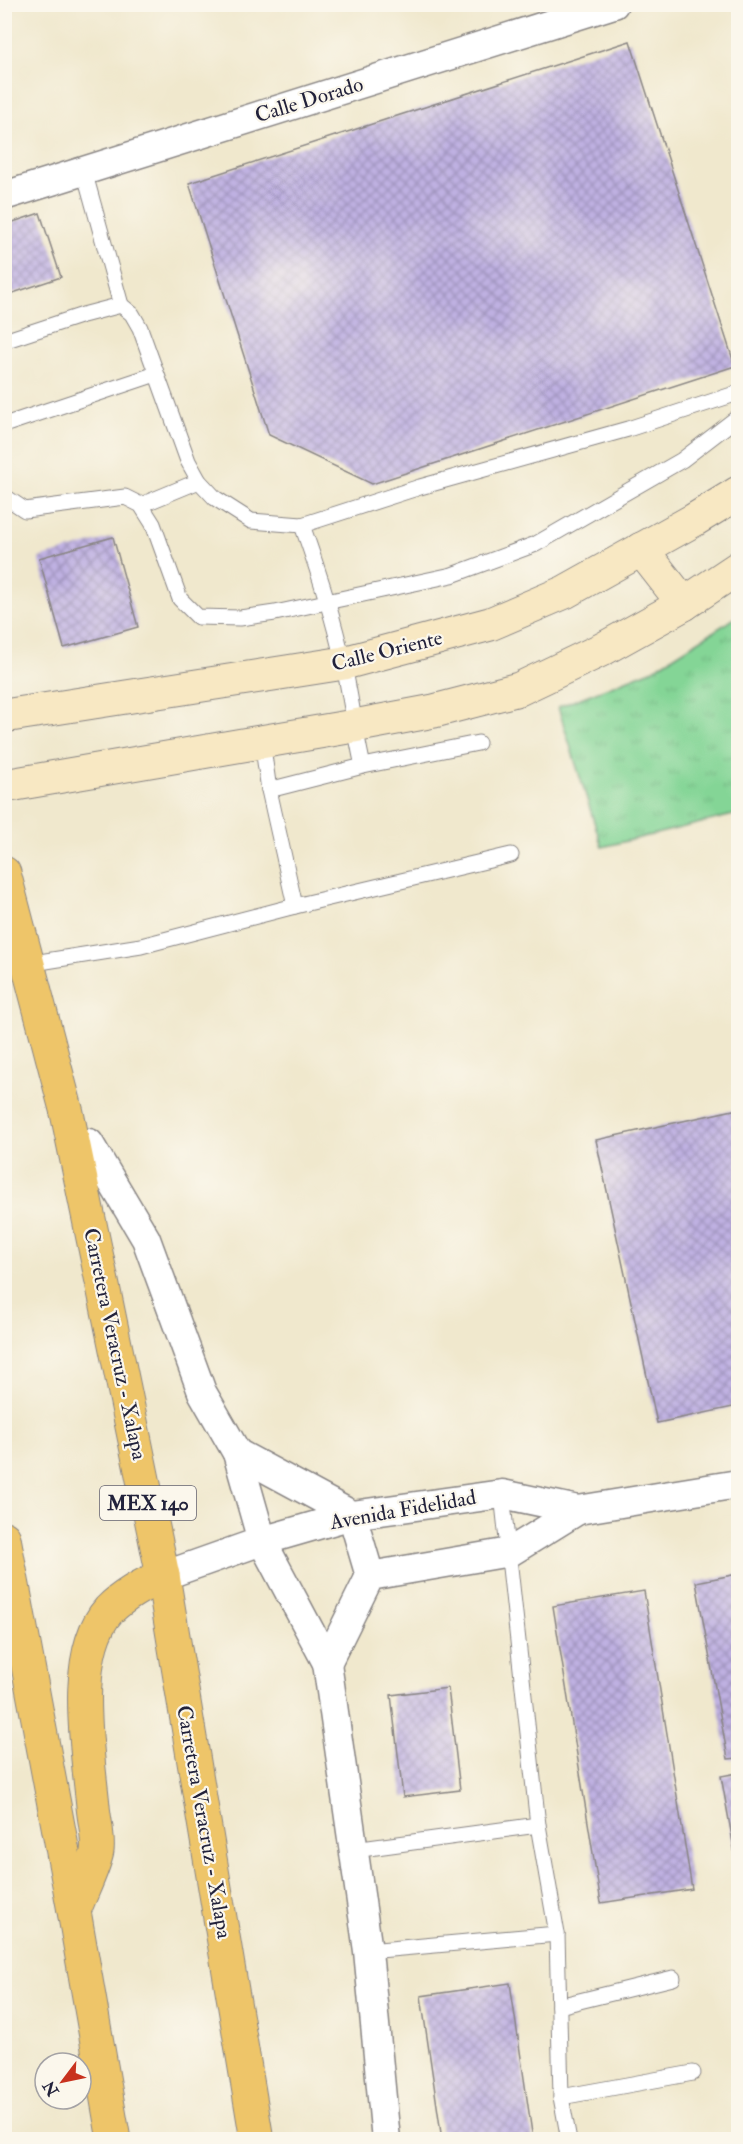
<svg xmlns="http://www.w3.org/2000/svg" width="743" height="2144" font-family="'IM FELL Double Pica',serif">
<defs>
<pattern id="grass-tufts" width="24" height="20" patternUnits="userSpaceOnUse" patternTransform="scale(1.5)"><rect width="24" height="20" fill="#84d596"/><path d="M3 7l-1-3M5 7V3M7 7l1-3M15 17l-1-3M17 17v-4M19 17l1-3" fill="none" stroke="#72b782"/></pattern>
<pattern id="building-cross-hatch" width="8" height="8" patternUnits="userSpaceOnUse" patternTransform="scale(1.5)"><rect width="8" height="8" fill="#bfb1e2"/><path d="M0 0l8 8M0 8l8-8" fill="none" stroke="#9b90b8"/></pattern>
</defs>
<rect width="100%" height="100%" fill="#fbf7ec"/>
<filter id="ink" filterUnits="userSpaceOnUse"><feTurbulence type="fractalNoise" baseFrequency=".0167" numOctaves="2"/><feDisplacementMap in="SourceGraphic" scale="12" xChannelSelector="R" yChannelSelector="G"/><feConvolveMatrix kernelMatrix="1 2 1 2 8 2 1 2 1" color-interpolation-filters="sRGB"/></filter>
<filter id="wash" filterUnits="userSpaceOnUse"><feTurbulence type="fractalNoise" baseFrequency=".008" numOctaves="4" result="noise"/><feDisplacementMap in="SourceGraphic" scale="24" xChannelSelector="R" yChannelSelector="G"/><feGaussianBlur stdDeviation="1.35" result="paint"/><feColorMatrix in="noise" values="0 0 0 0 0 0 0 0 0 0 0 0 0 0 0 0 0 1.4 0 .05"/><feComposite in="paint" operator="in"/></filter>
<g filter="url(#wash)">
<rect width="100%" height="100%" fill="#f0e8cd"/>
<polygon fill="url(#grass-tufts)" stroke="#537c68" stroke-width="1.5" points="738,616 738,814 602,847 558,707 654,669"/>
<g id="blocks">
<g fill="url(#building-cross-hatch)">
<polygon points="630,41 735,366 372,484 269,435 189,183"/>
<polygon points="40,213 61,277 4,296 4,225"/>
<polygon points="113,537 138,627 64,648 39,558"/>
<polygon points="738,1109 738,1406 657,1423 596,1140"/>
<polygon points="738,1574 738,1758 728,1759 696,1582"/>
<polygon points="644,1591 692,1889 601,1903 553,1606"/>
<polygon points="448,1688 460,1790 403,1797 391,1695"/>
<polygon points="738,1773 738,1865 737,1865 721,1776"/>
<polygon points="510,1983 533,2140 442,2140 421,1996"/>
</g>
</g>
</g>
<g filter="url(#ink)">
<use href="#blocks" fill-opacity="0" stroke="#898584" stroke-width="1.5"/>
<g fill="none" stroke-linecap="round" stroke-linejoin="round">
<g stroke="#898584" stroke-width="17">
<g id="lane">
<polyline points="84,171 121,305"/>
<polyline points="4,341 83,315 121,305 132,314 140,328 188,461 199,481 215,498 251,521 302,525 420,487 628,429 738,393"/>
<polyline points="4,425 156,374"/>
<polyline points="4,496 25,510 125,497 141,505 153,524 180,599 198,617 240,618 275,613 452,575 536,544 682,460 738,417"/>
<polyline points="141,505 199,481"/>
<polyline points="363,766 478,743"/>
<path d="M269,790L363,766C355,732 351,697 343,662C333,615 318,570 302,525"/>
<polyline points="295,906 511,855"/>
<polyline points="27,964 141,946 295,906 269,790 262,741"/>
<polyline points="502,1494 538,1825"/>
<polyline points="354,1850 538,1825 557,1934 561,2097 569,2140"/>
<polyline points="368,1951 557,1934"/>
<polyline points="559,2006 673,1978"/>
<polyline points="561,2097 693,2073"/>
</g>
</g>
<g stroke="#898584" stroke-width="31">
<g id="street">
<polyline points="4,196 614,4"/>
<polyline points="89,1143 146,1239 202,1392 237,1453 262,1541 327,1663 368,1951 386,2140"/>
<polyline points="237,1453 352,1515 370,1576"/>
<polyline points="163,1576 262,1541 352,1515 502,1494 578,1510 738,1484"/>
<polyline points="327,1663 370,1576 510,1552 578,1510"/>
</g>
</g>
<g stroke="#898584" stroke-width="35">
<g id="secondary">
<polyline points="641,549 684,604"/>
<polyline points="4,716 344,663 490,624 565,592 694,520 738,493"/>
<polyline points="4,786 354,726 434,711 519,689 603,649 684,604 738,568"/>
</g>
</g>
<g stroke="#898584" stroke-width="35">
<g id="primary">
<polyline points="4,873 67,1113 163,1576 257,2140"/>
<polyline points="4,1538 74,1911 114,2140"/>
<path d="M74,1911C79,1897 96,1863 97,1851C99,1837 94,1820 93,1806C88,1753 70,1653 109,1610C124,1595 144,1584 163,1576"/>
</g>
</g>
<use href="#lane" stroke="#fff" stroke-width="15"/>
<use href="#street" stroke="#fff" stroke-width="28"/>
<use href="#secondary" stroke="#f8e8c3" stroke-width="33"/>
<use href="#primary" stroke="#eec569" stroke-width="33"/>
</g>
</g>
<g text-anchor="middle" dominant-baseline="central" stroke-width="4.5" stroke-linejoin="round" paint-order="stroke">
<rect fill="#fbf7ec" stroke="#636270" stroke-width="1.5" x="100" y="1486" width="96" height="34" rx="4.5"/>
<g font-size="20" font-weight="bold" fill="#22223b">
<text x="148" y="1503">MEX 140</text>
</g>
<g font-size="21" fill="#22223b" stroke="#fbf7ec">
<text transform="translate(309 100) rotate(-17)">Calle Dorado</text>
<text transform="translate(387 651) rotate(-14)">Calle Oriente</text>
<text transform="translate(115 1344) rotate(78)">Carretera Veracruz - Xalapa</text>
<text transform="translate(403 1510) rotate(-10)">Avenida Fidelidad</text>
<text transform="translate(204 1822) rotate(80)">Carretera Veracruz - Xalapa</text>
</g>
</g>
<rect width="743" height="2144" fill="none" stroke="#fbf7ec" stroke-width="24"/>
<g transform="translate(63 2081) rotate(238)"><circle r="28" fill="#fbf7ec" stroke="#a4a2a5" stroke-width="1.5"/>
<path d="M0-4.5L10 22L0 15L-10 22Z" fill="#c8321e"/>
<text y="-9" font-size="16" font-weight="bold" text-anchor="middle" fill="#22223b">N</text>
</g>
</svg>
